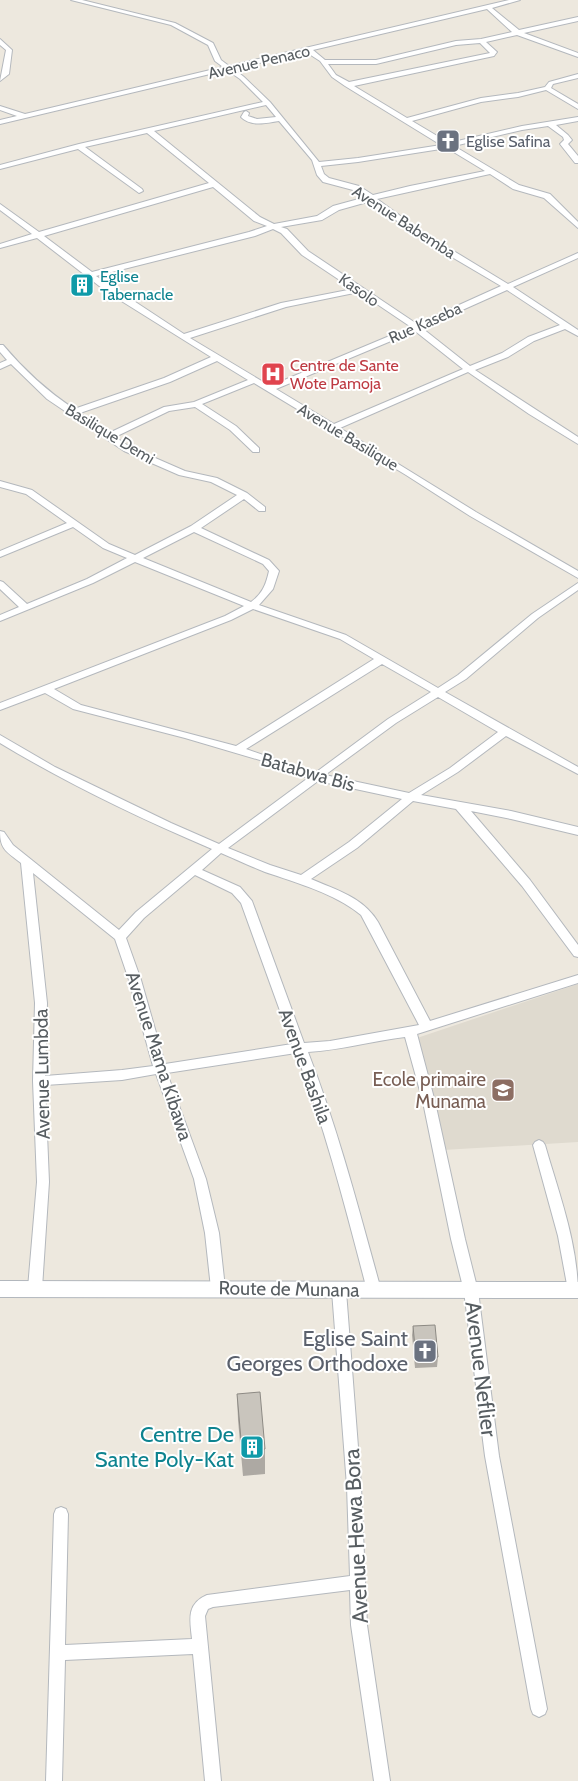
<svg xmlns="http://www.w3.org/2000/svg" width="578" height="1781" font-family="Cabin,sans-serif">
<rect width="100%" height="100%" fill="#ede8de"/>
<polygon fill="#dfdacf" points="578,984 578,1142 443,1150 417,1038"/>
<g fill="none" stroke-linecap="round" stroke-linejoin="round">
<g stroke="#b4b8bd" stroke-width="2">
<g id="minor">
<path d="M71,0H82L175,23L213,43L221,60L229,66L509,0H520L492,8L519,30L578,17V21L524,33L578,53V57L517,35L486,42L497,52L494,56L354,86L407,118L481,98L518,93L545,87L549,82L578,74V78L553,84L551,88L578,104V109L546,90L518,97L481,102L412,121L449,143L522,126L578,117V121L556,125L568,135L572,140L568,144L578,156V163H575L560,144L564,140L563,137L548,126L522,130L454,146L519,185L550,194L578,222V228L544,198L513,189L490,174L377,199L424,233L508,284L578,253V258L513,287L578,330V336L565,329L534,341L508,357L475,370L578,437V444L529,414L468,372L340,428L476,512L578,571V578L470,516L406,475L254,383L202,404L236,426L259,448V452H253L230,430L195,407L169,411L115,437L130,447L185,471L217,478L247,493L265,507V511H259L244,499L201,528L269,560L279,571L273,589L259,605L346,635L438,688L458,675L532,614L578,583V590L538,618L466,679L445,692L578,767V774L506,736L458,772L421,795L511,811L578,827V835L511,819L471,811L530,880L578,945V957L574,956L522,886L456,809L413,801L357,848L311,879C336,890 363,897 378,922L430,1021L578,975V983L417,1034L435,1102L465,1239L478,1291L499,1456L547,1709L545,1714L539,1717L533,1714L531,1709L485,1456L464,1291L451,1239L423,1102L405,1037C372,1041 341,1050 308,1052C338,1129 359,1210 381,1290L379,1294L374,1296L369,1294L367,1290C346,1210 326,1130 296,1053L167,1073L206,1179L219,1233L225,1288L223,1292L218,1294L213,1292L211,1288L205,1233L194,1179L156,1074L122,1080L45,1085L49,1182L42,1288L40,1292L35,1294L30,1292L28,1288L37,1182L33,1081L35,1003L21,863C7,852 0,850 0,831L4,832L13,845L119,930L136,912L212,849C139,818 68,784 0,743V735L55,767L171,823L219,844L308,778L270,763L185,738L73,709L45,693L0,710V703L225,616L244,606L135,562L93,583L0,621V615L19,607L0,589V581L3,582L27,604L87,579L127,558L103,548L73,527L0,557V551L67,523L26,494L0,487V481L32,490L109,544L135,555L191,526L237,495L211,482L179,475L124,451L47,399L11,364L0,369V363L7,360L0,352V345H3C24,370 47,391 74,409L164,378L211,357L107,292L37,238L0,248V244L32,234L0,210V204L39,232L209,183L147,133L85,147L142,189L143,191L139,193L78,149L0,169V165L79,144L263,102L240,79L227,70L0,124V120L17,116L0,110V106L25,114L223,67L215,61L208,45L171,25ZM487,9L512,32L481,39L456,41L376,60H325L313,50ZM480,43L490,53L349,82L336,75L328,64H376L456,45ZM306,52L320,61L332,77L345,86L441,145L358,158L319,162L270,102L244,77L234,69ZM266,105L276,117L257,119L248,116L249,113L246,111L244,112L241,117C251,127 266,123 279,121L312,160L317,175L323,182L353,190L366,197L333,206L317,216L274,224L260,217L154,131ZM447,148L485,171L410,186L373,195L359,186L329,178L324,174L321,166L358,162ZM213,187L254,221L267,226L249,232L92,272L44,236ZM371,201L418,237L501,286L417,324L308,251L287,229L281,227L322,220L339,210ZM273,229L281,233L302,255L353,289L281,303L184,334L96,276L255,236ZM507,290L560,325L528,337L502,353L470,366L422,328ZM359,292L411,327L270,386L190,338L286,307ZM415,331L463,369L334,424L276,389ZM217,361L248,380L194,402L164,407L109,433L80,413L170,382ZM194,532L263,564L269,571C266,585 262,594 251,602L143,558ZM253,609L340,639L374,659L236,746L81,705L54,689L231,620ZM382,664L431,692L388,719L315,773L246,749ZM438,697L498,732L450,768L409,793L325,775L396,723ZM318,781L402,799L349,842L301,875L270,865L228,848ZM221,853C235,859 250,866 265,872C297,883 334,893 361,915L419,1025L330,1041L304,1043L252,901L240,887L202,870ZM33,873L115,939L129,980L153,1066L122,1070L45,1076L47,1003ZM195,875L232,893L241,903L292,1044L165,1064L141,980L126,938L144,918Z"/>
<polygon points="0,39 12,50 9,74 0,81 6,50 0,45"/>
<path d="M539,1140L543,1142L545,1145C559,1194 578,1243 578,1295L570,1294L568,1290L558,1236L533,1145L535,1142Z"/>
<path d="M339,1285L344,1287L346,1291L361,1486L367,1625L390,1781H374L351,1625L350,1590L213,1607L208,1609L205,1616L221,1781H205L193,1654L65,1660L62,1781H46L54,1514L56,1509L61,1507L66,1509L68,1514L65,1645L192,1639C190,1620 186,1604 207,1595L350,1576L347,1486L332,1291L334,1287Z"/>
</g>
</g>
<g stroke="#b2b7bd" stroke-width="2">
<polygon id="secondary" points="0,1281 578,1282 578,1298 0,1297"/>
</g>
<use href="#minor" fill="#fff" fill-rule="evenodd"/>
<use href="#secondary" fill="#fff" fill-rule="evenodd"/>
</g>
<g fill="#ada9a3">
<polygon points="413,1326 438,1357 437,1367 415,1368 412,1335"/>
<polygon points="237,1394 265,1449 265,1474 243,1476 238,1420"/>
</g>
<g fill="#c9c5bd" stroke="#8d8a84">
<polygon points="435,1325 438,1357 416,1358 413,1326"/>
<polygon points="260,1392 265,1449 242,1451 237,1394"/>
</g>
<defs>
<g id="church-square" transform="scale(1.25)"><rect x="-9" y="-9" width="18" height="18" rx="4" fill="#6b7280" stroke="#fff"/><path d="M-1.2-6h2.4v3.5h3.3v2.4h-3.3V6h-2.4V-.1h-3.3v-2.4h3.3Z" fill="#fff"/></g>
<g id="building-square" transform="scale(1.25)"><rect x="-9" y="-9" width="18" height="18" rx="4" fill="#0f9aa8" stroke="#fff"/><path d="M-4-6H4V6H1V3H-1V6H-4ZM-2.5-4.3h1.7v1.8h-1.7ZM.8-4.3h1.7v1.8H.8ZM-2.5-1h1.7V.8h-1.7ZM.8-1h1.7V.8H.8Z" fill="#fff"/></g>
<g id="hospital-square" transform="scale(1.25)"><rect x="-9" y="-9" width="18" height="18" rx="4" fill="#e0444e" stroke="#fff"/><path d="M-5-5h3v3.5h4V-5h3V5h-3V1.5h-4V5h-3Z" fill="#fff"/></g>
<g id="school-square" transform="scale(1.25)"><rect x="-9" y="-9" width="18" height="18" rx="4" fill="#8d6e63" stroke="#fff"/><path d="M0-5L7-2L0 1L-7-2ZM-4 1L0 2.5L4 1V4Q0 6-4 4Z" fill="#fff"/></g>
</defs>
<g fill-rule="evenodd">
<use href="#church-square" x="448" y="141"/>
<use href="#building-square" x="82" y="285"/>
<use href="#hospital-square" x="273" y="374"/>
<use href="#school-square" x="503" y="1090"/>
<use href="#church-square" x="425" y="1351"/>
<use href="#building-square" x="252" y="1447"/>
</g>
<g text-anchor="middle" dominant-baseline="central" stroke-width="4" stroke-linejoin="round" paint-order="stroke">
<g font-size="16" fill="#575d61" stroke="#fff">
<text transform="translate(259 62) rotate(-13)">Avenue Penaco</text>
<text transform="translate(404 222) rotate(33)">Avenue Babemba</text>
<text transform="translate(359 290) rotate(35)">Kasolo</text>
<text transform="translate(425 323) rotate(-24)">Rue Kaseba</text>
<text transform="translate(110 434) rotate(31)">Basilique Demi</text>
<text transform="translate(348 437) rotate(31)">Avenue Basilique</text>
</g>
<g font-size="16" fill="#5b616d" stroke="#fff" text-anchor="start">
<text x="466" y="141">Eglise Safina</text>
</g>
<g font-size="16" fill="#0d838f" stroke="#fff" text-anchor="start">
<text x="100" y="276">Eglise<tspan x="100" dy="18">Tabernacle</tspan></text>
</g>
<g font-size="16" fill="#be3a42" stroke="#fff" text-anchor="start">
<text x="290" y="365">Centre de Sante<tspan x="290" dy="18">Wote Pamoja</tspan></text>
</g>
<g font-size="19" fill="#575d61" stroke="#fff">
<text transform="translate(308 772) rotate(16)">Batabwa Bis</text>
<text transform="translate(159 1056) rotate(72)">Avenue Mama Kibawa</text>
<text transform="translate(305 1066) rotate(70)">Avenue Bashila</text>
<text transform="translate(42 1074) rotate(-91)">Avenue Lumbda</text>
<text transform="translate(289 1289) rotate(1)">Route de Munana</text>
</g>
<g font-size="19" fill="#785e54" stroke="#fff" text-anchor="end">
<text x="486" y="1079">Ecole primaire<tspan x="486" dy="22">Munama</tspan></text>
</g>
<g font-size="22" fill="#5b616d" stroke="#fff" text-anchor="end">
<text x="408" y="1338">Eglise Saint<tspan x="408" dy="25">Georges Orthodoxe</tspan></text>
</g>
<g font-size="22" fill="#575d61" stroke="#fff">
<text transform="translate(481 1369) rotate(83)">Avenue Neflier</text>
<text transform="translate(356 1536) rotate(-93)">Avenue Hewa Bora</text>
</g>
<g font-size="22" fill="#0d838f" stroke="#fff" text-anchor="end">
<text x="234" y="1434">Centre De<tspan x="234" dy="25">Sante Poly-Kat</tspan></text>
</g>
</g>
</svg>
